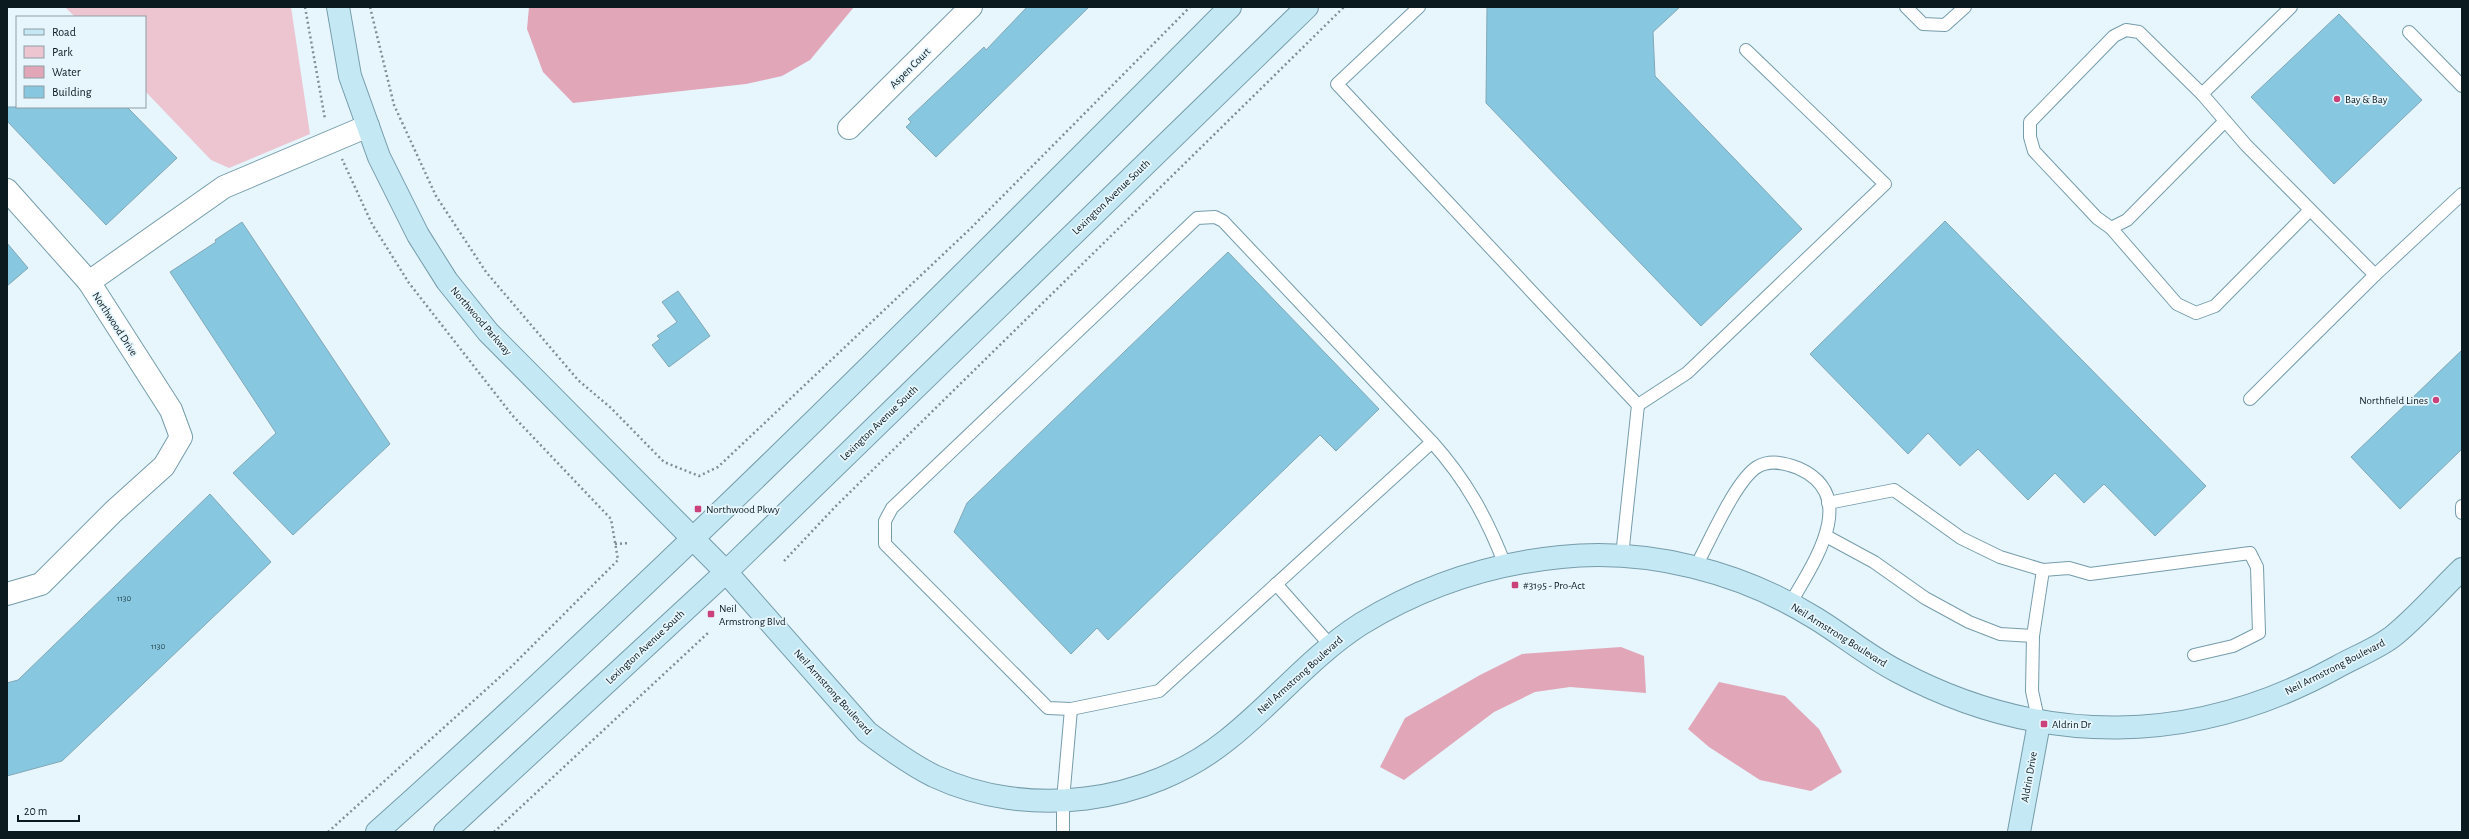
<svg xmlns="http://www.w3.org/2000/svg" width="2469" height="839" font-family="'Alegreya Sans',sans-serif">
<rect width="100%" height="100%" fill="#e6f6fc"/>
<polygon fill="#ecc5d1" points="65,7 291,7 310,134 229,168 211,160 145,91 145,17 75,17"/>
<g fill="#e2a6b9">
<polygon points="529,7 854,7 810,60 782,76 746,84 573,103 543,72 527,29"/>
<polygon points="1621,647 1644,656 1646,693 1570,687 1535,692 1494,712 1404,780 1380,767 1405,718 1480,675 1522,654"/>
<polygon points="1719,682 1785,696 1819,729 1842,772 1811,791 1760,780 1709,747 1688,729"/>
</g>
<g fill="#87c8e0" stroke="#81a7b7">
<polygon points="1027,7 1089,7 936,157 906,127 911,122 908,119 984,47 986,50"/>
<polygon points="1487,7 1680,7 1653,32 1655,76 1802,229 1701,326 1486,103"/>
<polygon points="2339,14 2422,100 2334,184 2251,97"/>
<polygon points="7,107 127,107 177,158 106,225 7,121"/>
<polygon points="1945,221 2206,486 2155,536 2104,484 2084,503 2055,473 2028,500 1978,449 1960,466 1928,433 1908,454 1810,354"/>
<polygon points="242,222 390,444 293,535 233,473 276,433 170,272 216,242 215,240"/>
<polygon points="7,243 28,268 7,286"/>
<polygon points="1228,252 1379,409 1336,451 1320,435 1108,640 1097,628 1071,654 954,532 967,503"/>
<polygon points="678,291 710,336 669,367 652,345 660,339 657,336 677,322 662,302"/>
<polygon points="2462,350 2462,449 2400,509 2351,457"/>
<polygon points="210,494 271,562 62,761 7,776 7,683 18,680"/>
</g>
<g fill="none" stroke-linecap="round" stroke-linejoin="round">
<g stroke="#769cab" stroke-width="14">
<g id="lane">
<polyline points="1419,7 1337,84 1638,405 1622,556"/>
<polyline points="1906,7 1923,24 1945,25 1965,7"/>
<polyline points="2291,7 2202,94 2246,145 2375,275 2462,194"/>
<polyline points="2409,32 2462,86"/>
<polyline points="2202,94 2139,32 2126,30 2114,36 2030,122 2030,137 2034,151 2097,218 2111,228 2127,220 2225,121"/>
<polyline points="2111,228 2177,304 2196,313 2215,306 2310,210"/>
<polyline points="2250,399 2375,275"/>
<polyline points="1638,405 1687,373 1885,184 1746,50"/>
<path d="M1432,442L1159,691L1071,709L1048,708L885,544V521L892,508L1197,218L1215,217L1223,221L1432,442C1466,480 1487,518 1505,565"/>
<polyline points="1828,503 1894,490 1961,538 2000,557 2043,570"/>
<polyline points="2462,506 2462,513"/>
<polyline points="1826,536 1874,562 1925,598 1969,622 2000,634 2033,636 2032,691 2039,723"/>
<path d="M1695,568C1709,543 1735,481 1757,467C1770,459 1785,463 1798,468C1862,496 1812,565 1790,604"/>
<polyline points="1276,584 1331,646"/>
<polyline points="2033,636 2043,570 2069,568 2090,574 2250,553 2257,567 2259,633 2233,646 2194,655"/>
<polyline points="1063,832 1063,800 1071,709"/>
</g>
</g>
<g stroke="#769cab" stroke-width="24">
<g id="street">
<polyline points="849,128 971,7"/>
<polyline points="7,190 89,282"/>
<polyline points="7,594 41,584 113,512 164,466 181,437 171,410 89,282 224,187 368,126"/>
</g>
</g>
<g stroke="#769cab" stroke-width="24">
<g id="secondary">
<path d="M338,7L350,76L379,157L418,235L447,281L488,332L726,572L867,732C888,748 910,764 934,776C1028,820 1147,804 1227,740C1274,703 1311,656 1361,624C1423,586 1489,564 1561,557C1649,548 1741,572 1815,618C1843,635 1868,656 1897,671C2041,748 2195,746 2337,667C2355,657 2376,649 2392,637C2417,617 2439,591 2462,569"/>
<path d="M377,832C672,568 951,287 1230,7"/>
<polyline points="445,832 726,572 1307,7"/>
<polyline points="2019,832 2039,723"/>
</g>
</g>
<g stroke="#7f8f95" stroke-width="2.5" stroke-dasharray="2 3" stroke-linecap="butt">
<polyline points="305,7 325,119"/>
<polyline points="370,7 394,105 436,196 486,272 578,380 611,408 664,462 699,476 718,467 971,228 1190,7"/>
<polyline points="615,544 629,543"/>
<polyline points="784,561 836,506 1344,7"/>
<polyline points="328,832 511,667 618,560 611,519 512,415 409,283 372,224 342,159"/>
<polyline points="494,832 709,632"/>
</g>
<use href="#lane" stroke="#fff" stroke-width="12"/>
<use href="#street" stroke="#fff" stroke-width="22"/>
<use href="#secondary" stroke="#c4e8f4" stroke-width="22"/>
</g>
<g fill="#cb427b" stroke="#e6f6fc" stroke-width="1.5">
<circle cx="2337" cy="99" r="4"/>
<circle cx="2436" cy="400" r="4"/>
<rect x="694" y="505" width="8" height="8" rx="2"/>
<rect x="1511" y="581" width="8" height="8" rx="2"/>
<rect x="707" y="610" width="8" height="8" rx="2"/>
<rect x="2040" y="720" width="8" height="8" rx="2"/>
</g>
<g text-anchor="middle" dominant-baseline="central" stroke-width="3.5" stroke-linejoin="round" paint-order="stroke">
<g font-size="9" fill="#29464f">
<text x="124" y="598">1130</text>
<text x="158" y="646">1130</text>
</g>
<g font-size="11" fill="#0a1a1f" stroke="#e6f6fc">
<text transform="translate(910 68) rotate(-45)">Aspen Court</text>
<text transform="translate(1111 197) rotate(-44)">Lexington Avenue South</text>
<text transform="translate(481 321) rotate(49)">Northwood Parkway</text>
<text transform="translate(115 324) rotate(57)">Northwood Drive</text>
<text transform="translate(879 423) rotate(-44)">Lexington Avenue South</text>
<text transform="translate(1839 635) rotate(32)">Neil Armstrong Boulevard</text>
<text transform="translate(645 647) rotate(-43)">Lexington Avenue South</text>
<text transform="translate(2335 667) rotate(-27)">Neil Armstrong Boulevard</text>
<text transform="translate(1300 675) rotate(-42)">Neil Armstrong Boulevard</text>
<text transform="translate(833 692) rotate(48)">Neil Armstrong Boulevard</text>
<text transform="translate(2029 777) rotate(-80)">Aldrin Drive</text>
</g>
<g font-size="11" fill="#0a1a1f" stroke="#e6f6fc" text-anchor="start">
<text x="2345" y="99">Bay &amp; Bay</text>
<text x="2428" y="400" text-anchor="end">Northfield Lines</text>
<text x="706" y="509">Northwood Pkwy</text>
<text x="1523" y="585">#3195 - Pro-Act</text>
<text x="719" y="608">Neil<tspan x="719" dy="13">Armstrong Blvd</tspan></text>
<text x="2052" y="724">Aldrin Dr</text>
</g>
</g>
<rect width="2469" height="839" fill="none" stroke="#0a1a1f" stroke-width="16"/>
<rect x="16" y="16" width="130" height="92" fill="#e6f6fc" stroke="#8e9ea4"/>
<rect x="24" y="29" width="20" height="6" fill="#c4e8f4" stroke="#8e9ea4"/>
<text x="52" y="36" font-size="12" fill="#0a1a1f">Road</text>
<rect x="24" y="46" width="20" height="12" fill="#ecc5d1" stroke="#8e9ea4"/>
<text x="52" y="56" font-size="12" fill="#0a1a1f">Park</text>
<rect x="24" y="66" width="20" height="12" fill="#e2a6b9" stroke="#8e9ea4"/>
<text x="52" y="76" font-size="12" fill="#0a1a1f">Water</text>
<rect x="24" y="86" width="20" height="12" fill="#87c8e0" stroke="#8e9ea4"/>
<text x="52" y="96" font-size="12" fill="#0a1a1f">Building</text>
<path d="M18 815v6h61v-6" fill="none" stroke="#0a1a1f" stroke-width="2"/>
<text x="24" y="815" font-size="12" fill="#0a1a1f" stroke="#e6f6fc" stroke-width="3" paint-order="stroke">20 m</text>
</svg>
